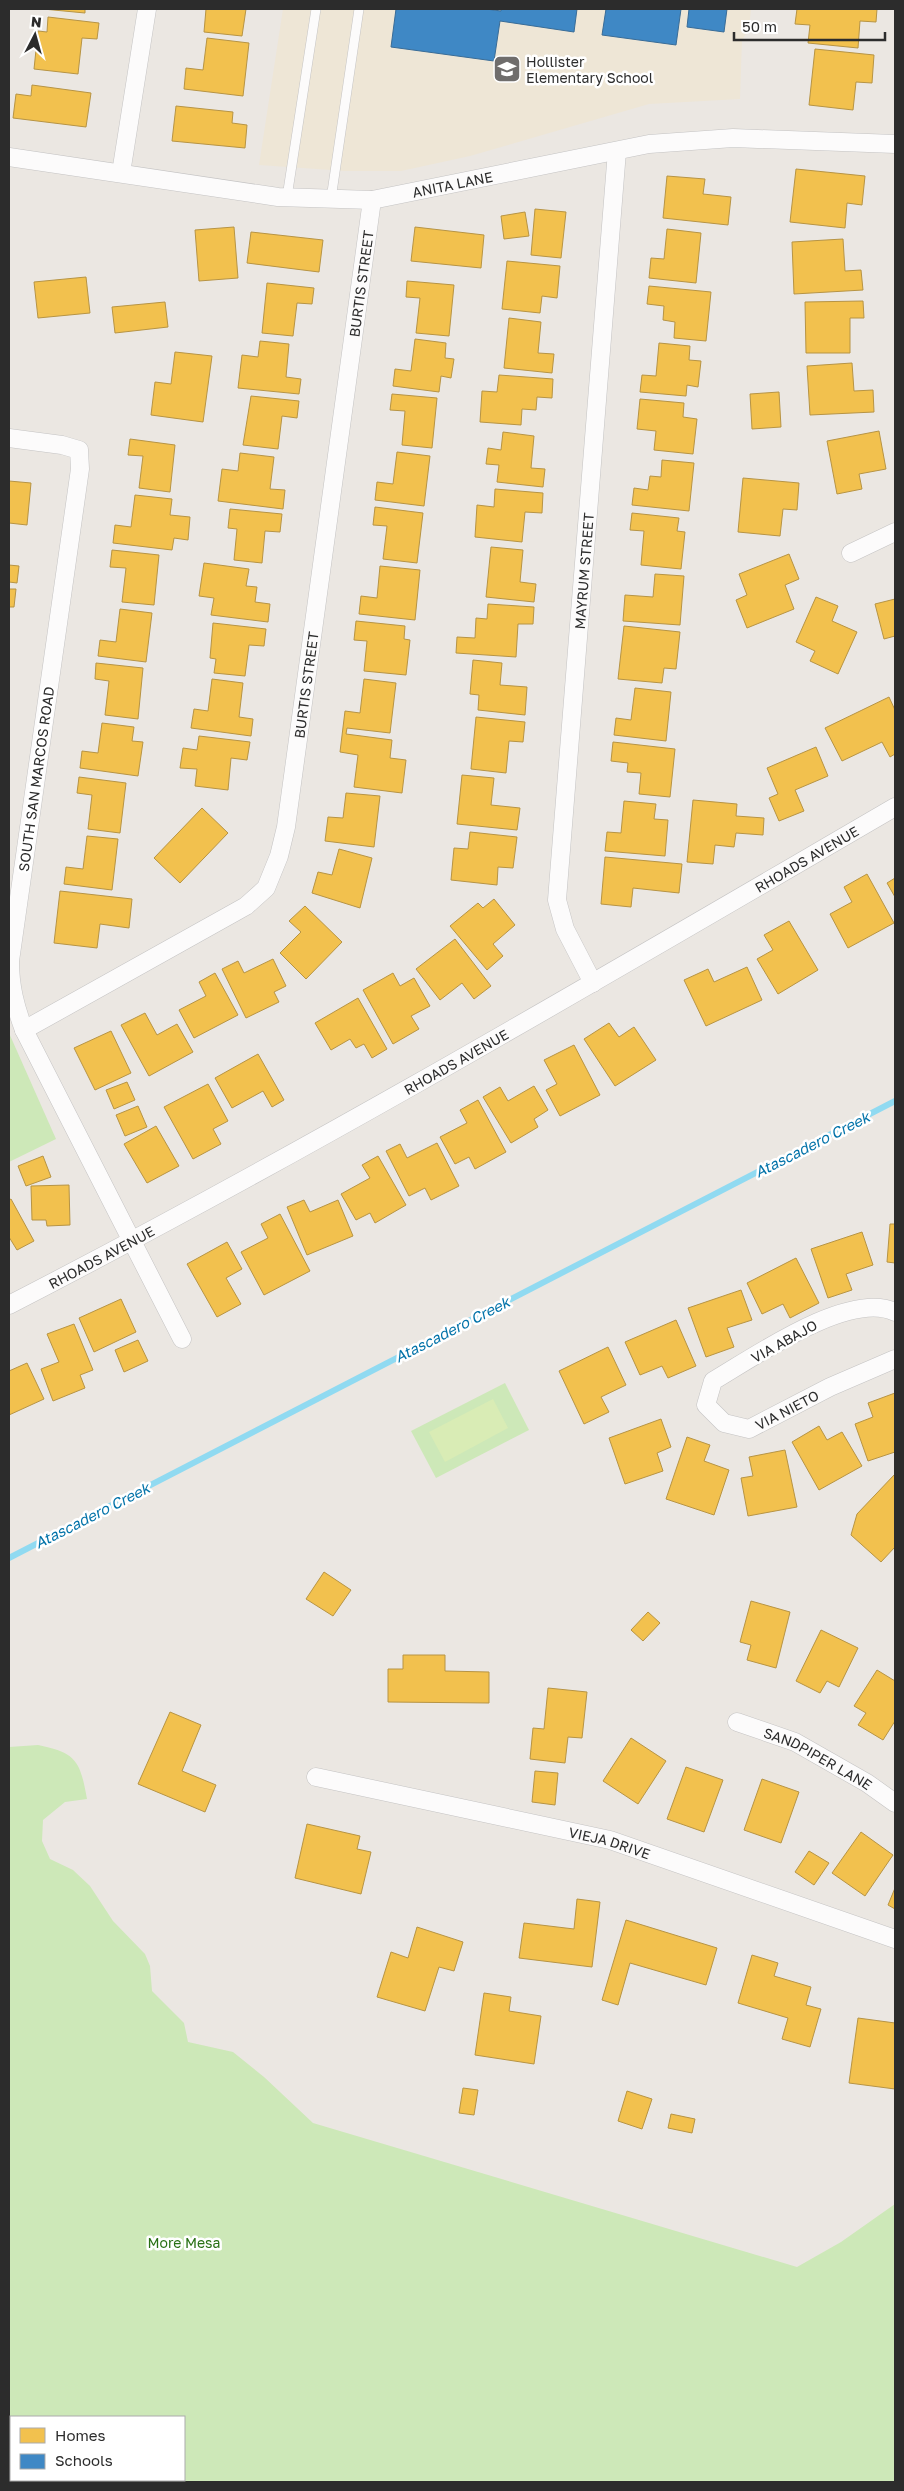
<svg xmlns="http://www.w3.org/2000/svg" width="904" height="2491" font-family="'Golos Text',sans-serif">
<rect width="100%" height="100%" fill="#ebe7e2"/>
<polygon fill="#eee6d6" points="283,9 751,9 749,29 742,40 740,99 649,104 470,156 401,171 345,171 259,165"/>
<g fill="#cde8b8" fill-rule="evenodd">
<polygon points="9,1033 56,1139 9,1162"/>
<polygon points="505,1383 529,1430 436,1478 411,1431"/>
<path d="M38,1745C77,1753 80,1761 87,1799L65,1802L43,1820L42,1841L50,1859L73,1870L90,1886L113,1921L145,1954L150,1966L152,1991L184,2023L188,2042L233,2052L264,2077L313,2123L797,2267L841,2242L895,2204V2482H9V1747ZM184,2417V2480H11V2417Z"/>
</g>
<polygon fill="#d9ecb5" points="493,1399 508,1428 445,1462 429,1432"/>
<g fill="#f2c14e" stroke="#b79444">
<polygon points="43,9 85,9 85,13"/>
<polygon points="206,9 246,9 242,36 204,32"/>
<polygon points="797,9 877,9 876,22 860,21 858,48 808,43 810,25 795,24"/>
<polygon points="48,17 99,23 97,39 82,38 78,74 34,69 38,31 47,32"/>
<polygon points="207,38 249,43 243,96 184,89 186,68 203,70"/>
<polygon points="815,49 874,55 872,83 856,82 853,110 809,105"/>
<polygon points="32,85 91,93 86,127 13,118 16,94 31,96"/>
<polygon points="176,106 233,112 232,123 247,125 245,148 172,141"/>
<polygon points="796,169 865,176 862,205 847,203 845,228 790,222"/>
<polygon points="667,176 705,179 703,194 731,197 728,225 663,218"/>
<polygon points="535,209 566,212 561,258 531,255"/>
<polygon points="525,212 529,236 504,239 501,216"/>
<polygon points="234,227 238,278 199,281 195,230"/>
<polygon points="415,227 484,235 481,268 411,261"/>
<polygon points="667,229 701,233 696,283 649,278 651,258 664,259"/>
<polygon points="251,232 323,240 319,272 247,263"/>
<polygon points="843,239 845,271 861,270 863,290 794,294 792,242"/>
<polygon points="507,261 560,266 557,298 542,296 540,313 502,309"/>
<polygon points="86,277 90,313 38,318 34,282"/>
<polygon points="407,281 454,285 449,336 416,333 420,298 406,297"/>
<polygon points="267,283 314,288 312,304 297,303 293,336 262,333"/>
<polygon points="649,286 711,292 706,341 674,338 675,322 663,320 664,306 647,304"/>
<polygon points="863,301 864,318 850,318 850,353 806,353 805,302"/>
<polygon points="165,302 168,327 115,333 112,307"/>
<polygon points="509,318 541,322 538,353 554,354 552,373 504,368"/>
<polygon points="415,339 446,343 445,358 454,359 451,378 441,376 439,392 393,386 395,369 411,371"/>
<polygon points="260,341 289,344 286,377 301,379 299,394 238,388 242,355 258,357"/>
<polygon points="659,343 690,346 689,360 701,361 698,387 687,385 686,396 640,392 642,375 656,376"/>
<polygon points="175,352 212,356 203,422 151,415 155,382 171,384"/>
<polygon points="852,363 854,391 873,390 874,412 810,415 807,366"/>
<polygon points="499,375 553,379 552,398 537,397 536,410 522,409 521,425 480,422 482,391 497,392"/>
<polygon points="779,392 781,427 752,429 750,394"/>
<polygon points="392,394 437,398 432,448 402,445 405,411 390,410"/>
<polygon points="251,396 299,401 297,418 282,416 278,449 243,445"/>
<polygon points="640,399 684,403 683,417 697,419 693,454 654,450 656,431 637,429"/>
<polygon points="879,431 886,469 859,474 862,489 837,494 827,441"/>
<polygon points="503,432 534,436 531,468 545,469 543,487 497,482 499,465 486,464 488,448 501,450"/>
<polygon points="130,439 175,445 170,492 139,488 143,456 128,455"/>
<polygon points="397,452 430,456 424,506 375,500 377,482 393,484"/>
<polygon points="240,453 274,457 270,489 285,490 283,509 218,501 222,469 238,471"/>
<polygon points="662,460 694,463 689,511 632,505 634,488 648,490 650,476 661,477"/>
<polygon points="743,478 799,483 797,510 783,509 780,536 738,532"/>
<polygon points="9,481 31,483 27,525 9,523"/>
<polygon points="495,489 543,493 542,513 525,512 522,542 475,537 477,505 494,507"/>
<polygon points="135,495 172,499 170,515 190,517 188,540 174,538 172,550 113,543 115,525 131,527"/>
<polygon points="375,507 423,513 417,563 383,559 387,526 373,525"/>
<polygon points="230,509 282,514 280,532 265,531 262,563 234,560 237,529 228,528"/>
<polygon points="632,513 679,518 677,531 685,532 681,569 641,565 644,531 630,530"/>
<polygon points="491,547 523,550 520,582 536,584 534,602 486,597"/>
<polygon points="112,550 159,555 154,605 122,602 126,568 110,567"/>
<polygon points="789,554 799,579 785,585 794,609 747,628 736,600 747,595 739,574"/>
<polygon points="204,563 249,569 246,586 257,587 255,602 270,604 268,622 211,615 214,598 199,596"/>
<polygon points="9,565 19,566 17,583 9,582"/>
<polygon points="380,566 420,570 415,620 359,614 361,596 377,598"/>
<polygon points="655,574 684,576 680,625 623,621 625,595 653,597"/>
<polygon points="9,589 16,589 14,607 9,607"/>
<polygon points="816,597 838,606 832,621 857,632 838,674 810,661 815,651 796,642"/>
<polygon points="895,599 895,636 884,639 875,604"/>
<polygon points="488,604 534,607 533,624 518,624 516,657 456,653 457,637 475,638 476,618 487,619"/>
<polygon points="120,609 152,613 146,662 98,656 100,640 116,642"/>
<polygon points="356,621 405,626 404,639 410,640 406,675 364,671 367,641 354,640"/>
<polygon points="213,623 266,629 264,646 249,645 245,676 214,673 216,659 210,658"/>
<polygon points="624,626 680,632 676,669 664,668 662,683 618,679"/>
<polygon points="473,660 502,663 500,685 527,687 525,715 478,710 479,695 470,694"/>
<polygon points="96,663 143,668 138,719 105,715 109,681 95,679"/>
<polygon points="212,679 243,683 239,717 253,719 251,736 191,728 194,709 208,711"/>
<polygon points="364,679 396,683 390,733 347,728 346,734 392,740 390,758 406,760 402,793 354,787 358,755 340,752 345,711 360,713"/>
<polygon points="635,688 671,692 666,741 614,735 616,718 631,720"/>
<polygon points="889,697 895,710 895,754 890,757 882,742 842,761 825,728"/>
<polygon points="476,717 525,722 523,742 509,741 506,773 471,769"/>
<polygon points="102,723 134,727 132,741 143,742 138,776 80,768 82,751 98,753"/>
<polygon points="199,736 250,742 247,760 231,758 228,790 195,786 197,769 180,768 183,748 197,750"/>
<polygon points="613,742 675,749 670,797 639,794 641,773 627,772 628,763 611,761"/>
<polygon points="816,747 828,776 795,790 804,811 779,821 769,798 778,794 767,768"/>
<polygon points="462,775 494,778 491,805 520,808 517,830 457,824"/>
<polygon points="79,777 126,783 120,833 88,829 92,795 77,793"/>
<polygon points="346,793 380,796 374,847 325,841 328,817 343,818"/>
<polygon points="693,800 737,804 736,816 764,818 763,835 736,833 734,847 715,845 713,864 687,862"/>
<polygon points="624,801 656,804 654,819 668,820 665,856 605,851 607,832 621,833"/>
<polygon points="202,808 228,833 180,883 154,858"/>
<polygon points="470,832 517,837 513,868 498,867 497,885 451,880 454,848 468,849"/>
<polygon points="87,836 118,839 112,890 64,884 66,867 83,869"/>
<polygon points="339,849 372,858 360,908 312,893 318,872 332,875"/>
<polygon points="605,857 682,864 679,893 633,888 631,907 601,904"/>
<polygon points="867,874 894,923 848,948 830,914 852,902 844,887"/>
<polygon points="895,878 895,897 887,883"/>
<polygon points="60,891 132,899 129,928 100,924 97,948 54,943"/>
<polygon points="494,899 515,925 493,944 503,956 487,970 450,926 478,903 483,908"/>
<polygon points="305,906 342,942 306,979 280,953 301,932 289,921"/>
<polygon points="789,921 818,970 778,994 757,959 773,950 764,935"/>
<polygon points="455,939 491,986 474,999 462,983 440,1000 416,969"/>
<polygon points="273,959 286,986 274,992 279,1002 246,1018 222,969 238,961 244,973"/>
<polygon points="747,967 762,1000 706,1026 684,980 708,969 714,982"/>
<polygon points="215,973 238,1015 194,1038 179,1010 206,996 199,982"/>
<polygon points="393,973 400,986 414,978 430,1006 411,1016 419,1029 393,1044 363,990"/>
<polygon points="358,998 387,1049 372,1058 364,1044 356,1048 350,1039 331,1050 315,1023"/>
<polygon points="145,1013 157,1035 177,1024 193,1052 149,1076 121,1025"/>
<polygon points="609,1023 619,1037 634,1027 656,1060 615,1086 584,1039"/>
<polygon points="111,1031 131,1073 95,1090 74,1048"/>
<polygon points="574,1045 600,1095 560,1116 546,1090 557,1084 544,1060"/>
<polygon points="258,1054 284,1100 272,1107 263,1091 232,1108 215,1078"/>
<polygon points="127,1082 135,1100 114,1109 106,1090"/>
<polygon points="208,1084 228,1121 213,1129 221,1144 193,1159 164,1107"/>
<polygon points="534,1086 548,1110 534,1119 538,1127 511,1143 483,1097 500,1087 508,1101"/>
<polygon points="478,1100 506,1152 475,1169 469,1157 455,1164 440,1137 467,1123 460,1110"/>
<polygon points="138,1106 147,1127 125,1136 116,1115"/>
<polygon points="156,1126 179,1166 147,1183 124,1144"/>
<polygon points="437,1143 459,1186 431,1200 425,1188 409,1196 386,1151 400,1144 407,1158"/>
<polygon points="43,1156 51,1177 26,1186 18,1166"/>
<polygon points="378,1156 406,1205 375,1223 370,1213 356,1220 341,1194 370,1178 362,1165"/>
<polygon points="69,1185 70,1225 47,1226 46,1220 32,1220 31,1186"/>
<polygon points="11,1199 34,1241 17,1250 9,1237 9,1200"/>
<polygon points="304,1200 310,1212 338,1200 353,1236 307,1255 287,1207"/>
<polygon points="280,1214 310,1271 264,1295 241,1252 268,1238 261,1224"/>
<polygon points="890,1224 895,1224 895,1263 887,1262"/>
<polygon points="862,1232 873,1265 846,1274 852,1290 828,1298 811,1249"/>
<polygon points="227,1242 242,1269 226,1278 241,1304 217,1317 187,1264"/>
<polygon points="796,1258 819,1303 790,1318 783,1304 762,1314 747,1283"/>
<polygon points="741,1290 752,1320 727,1328 734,1347 706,1357 688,1308"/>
<polygon points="121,1299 136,1332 94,1352 79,1318"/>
<polygon points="676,1320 696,1366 668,1378 662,1366 640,1375 625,1342"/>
<polygon points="74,1324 93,1370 80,1375 85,1388 53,1401 41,1369 59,1362 47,1334"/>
<polygon points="138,1340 148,1361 124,1372 115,1350"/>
<polygon points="608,1347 626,1385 601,1397 609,1412 584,1424 559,1371"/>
<polygon points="27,1363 44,1399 9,1415 9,1371"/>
<polygon points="895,1393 895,1452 868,1461 855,1424 873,1417 868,1403"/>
<polygon points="661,1419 671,1447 657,1453 663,1471 625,1484 609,1438"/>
<polygon points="819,1426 827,1440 842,1432 862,1466 819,1490 792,1442"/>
<polygon points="687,1437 710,1445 704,1461 729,1470 714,1515 666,1499"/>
<polygon points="785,1450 797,1507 748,1516 741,1478 753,1476 749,1457"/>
<polygon points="895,1474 895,1547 881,1562 851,1535 857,1514"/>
<polygon points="324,1572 351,1590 333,1616 306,1599"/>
<polygon points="751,1601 790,1612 776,1668 747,1660 751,1645 740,1642"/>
<polygon points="648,1612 660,1623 643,1641 631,1630"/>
<polygon points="821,1630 858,1648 839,1687 827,1681 820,1693 796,1681"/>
<polygon points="403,1655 445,1655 445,1671 489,1672 489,1703 388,1702 388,1669 403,1669"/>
<polygon points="877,1670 895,1681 895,1721 883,1740 858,1725 866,1713 854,1706"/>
<polygon points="548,1688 587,1692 582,1738 568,1737 565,1763 530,1759 533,1728 544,1729"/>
<polygon points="170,1712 201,1725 182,1771 216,1785 205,1812 138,1784"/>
<polygon points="631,1738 666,1761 638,1804 603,1781"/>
<polygon points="686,1767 723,1780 704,1832 667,1819"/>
<polygon points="535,1771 558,1773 555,1805 532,1802"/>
<polygon points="762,1779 799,1792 781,1843 744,1830"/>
<polygon points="307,1824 360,1836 357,1849 371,1852 361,1894 295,1878"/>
<polygon points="861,1832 893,1855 865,1896 832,1873"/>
<polygon points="809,1851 829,1863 814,1885 795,1872"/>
<polygon points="895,1888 895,1909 888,1905"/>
<polygon points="577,1899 600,1902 592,1967 519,1958 524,1923 574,1929"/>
<polygon points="626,1920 717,1948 706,1985 630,1963 618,2005 602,2000"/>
<polygon points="417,1927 463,1942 454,1971 439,1967 425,2011 377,1997 391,1952 408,1958"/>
<polygon points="752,1955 778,1963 774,1976 811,1987 806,2005 821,2009 810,2047 782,2039 788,2018 738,2003"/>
<polygon points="484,1993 511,1997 509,2011 541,2016 534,2064 475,2055"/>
<polygon points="858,2018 895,2023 895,2089 849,2083"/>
<polygon points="463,2088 478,2090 474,2115 459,2113"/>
<polygon points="627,2091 652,2099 642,2129 618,2121"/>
<polygon points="671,2114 695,2119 692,2133 668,2128"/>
</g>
<g fill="#3f88c5" stroke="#396c97">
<polygon points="396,9 486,9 501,11 501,9 577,9 574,32 500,21 494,61 391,47"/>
<polygon points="606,9 681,9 676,45 602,35"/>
<polygon points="689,9 727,9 724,32 687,27"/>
</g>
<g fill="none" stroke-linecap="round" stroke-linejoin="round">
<polyline stroke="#90daf1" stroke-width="6" points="9,1558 895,1101"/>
<g stroke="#c4c3c3" stroke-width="10">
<g id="lane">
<polyline points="287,197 316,9"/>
<polyline points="331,199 359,9"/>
</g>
</g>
<g stroke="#c4c3c3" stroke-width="19">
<g id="street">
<path id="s1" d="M9,157L278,197L372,200L649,144L733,138L895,144"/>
<polyline points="121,173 147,9"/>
<path d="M9,438L62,445L79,450L80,469L10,961C10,986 15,1006 24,1030L182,1339"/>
<polyline points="851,553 895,532"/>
<path id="s2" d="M593,983L565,929L557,900L617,151"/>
<path id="s3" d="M24,1030L246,906L266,888L279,856L286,827L372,200"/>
<path id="s4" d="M9,1305C310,1150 603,977 895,807"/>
<path id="s5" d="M895,1312C849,1290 754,1357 713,1381L706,1405L724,1423L749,1429L830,1387L895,1359"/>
<path id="s6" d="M737,1722L795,1742L867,1783L895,1803"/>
<path id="s7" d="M316,1777L610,1840L895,1939"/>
</g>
</g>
<use href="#lane" stroke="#fcfbfb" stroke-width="9"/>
<use href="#street" stroke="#fcfbfb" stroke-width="18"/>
</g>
<defs>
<g id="school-square" transform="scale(1.4375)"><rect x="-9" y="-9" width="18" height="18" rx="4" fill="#6f6d6c" stroke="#fff"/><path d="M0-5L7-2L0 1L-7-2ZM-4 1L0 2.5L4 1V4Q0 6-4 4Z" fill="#fff"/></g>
</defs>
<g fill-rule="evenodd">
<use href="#school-square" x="507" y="69"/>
</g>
<g text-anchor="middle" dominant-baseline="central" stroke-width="5" stroke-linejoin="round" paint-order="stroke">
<g font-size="14" fill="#2c2c2c" stroke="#fff" text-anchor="start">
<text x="526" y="61">Hollister<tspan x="526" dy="16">Elementary School</tspan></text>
</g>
<g font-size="14" fill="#2c2c2c" stroke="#fff">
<text stroke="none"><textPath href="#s1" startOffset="448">ANITA LANE</textPath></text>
<text stroke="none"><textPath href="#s3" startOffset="894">BURTIS STREET</textPath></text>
<text stroke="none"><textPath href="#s2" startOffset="421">MAYRUM STREET</textPath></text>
<text stroke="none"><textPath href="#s3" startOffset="489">BURTIS STREET</textPath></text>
<text transform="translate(36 779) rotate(-82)">SOUTH SAN MARCOS ROAD</text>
<text stroke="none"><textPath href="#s4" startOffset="914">RHOADS AVENUE</textPath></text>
<text stroke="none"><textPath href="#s4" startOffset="509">RHOADS AVENUE</textPath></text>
<text stroke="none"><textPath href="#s4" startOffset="104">RHOADS AVENUE</textPath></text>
<text transform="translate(784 1341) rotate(-29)">VIA ABAJO</text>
<text stroke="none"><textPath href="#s5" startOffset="319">VIA NIETO</textPath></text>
<text stroke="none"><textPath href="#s6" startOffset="89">SANDPIPER LANE</textPath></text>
<text stroke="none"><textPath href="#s7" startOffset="301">VIEJA DRIVE</textPath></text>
</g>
<g font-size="14" fill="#297015" stroke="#fff">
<text x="184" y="2242">More Mesa</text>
</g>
<g font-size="15" font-style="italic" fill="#0373a9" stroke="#fff">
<text transform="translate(812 1144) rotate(-27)">Atascadero Creek</text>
<text transform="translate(452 1329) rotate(-27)">Atascadero Creek</text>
<text transform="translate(92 1515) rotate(-27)">Atascadero Creek</text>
</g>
</g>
<rect width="904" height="2491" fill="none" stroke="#2c2c2c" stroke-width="20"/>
<rect x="10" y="2416" width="175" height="65" fill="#ffffff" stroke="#ababab"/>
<rect x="20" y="2428" width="25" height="15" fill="#f2c14e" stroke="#ababab"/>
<text x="55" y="2441" font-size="15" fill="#2c2c2c">Homes</text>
<rect x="20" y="2454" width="25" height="15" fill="#3f88c5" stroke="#ababab"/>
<text x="55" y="2466" font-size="15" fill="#2c2c2c">Schools</text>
<g transform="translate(35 35) rotate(6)" stroke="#ffffff" stroke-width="4" paint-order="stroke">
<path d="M0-4L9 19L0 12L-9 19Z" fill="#2c2c2c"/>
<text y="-8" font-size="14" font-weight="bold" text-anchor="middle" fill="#2c2c2c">N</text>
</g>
<path d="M734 32v8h151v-8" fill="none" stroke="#2c2c2c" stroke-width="2.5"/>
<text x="742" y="32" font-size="15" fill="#2c2c2c" stroke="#ffffff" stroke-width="4" paint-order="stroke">50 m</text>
</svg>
